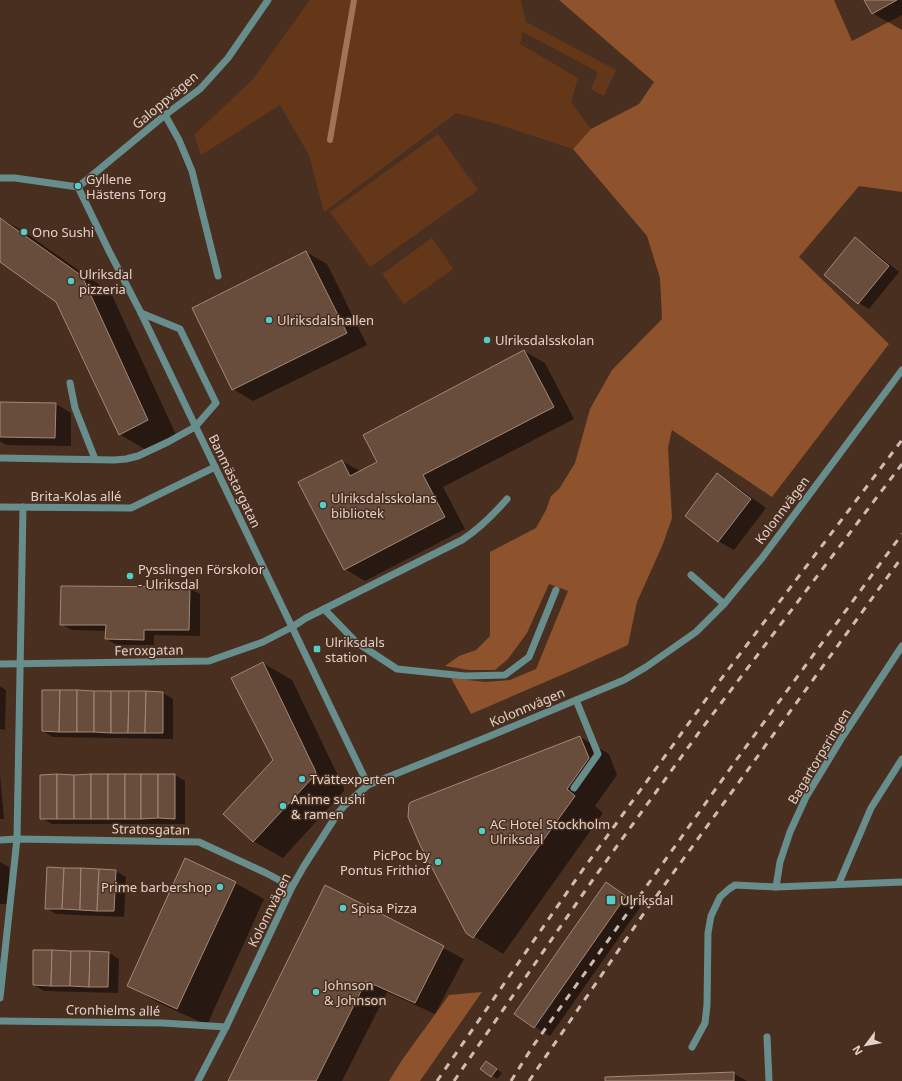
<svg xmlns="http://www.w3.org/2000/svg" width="902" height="1081" font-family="'Noto Sans',sans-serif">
<rect width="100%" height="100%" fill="#492f20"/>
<g fill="#643719">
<polygon points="310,0 521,0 526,22 616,70 604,96 591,89 598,72 523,32 520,44 578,78 571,102 591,129 573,149 500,125 456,113 324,212 309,155 280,105 201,155 194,135 253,79"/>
<polygon points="438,134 478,190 370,267 330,212"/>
<polygon points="432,238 453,269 404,304 382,274"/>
</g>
<g fill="#8e522c">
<polygon points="559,0 834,0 852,41 902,15 902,192 859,186 799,257 889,344 772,497 672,430 668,448 672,518 663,544 637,602 628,645 573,670 471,714 451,678 485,682 510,680 536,669 568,591 549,584 527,633 508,659 495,670 469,670 445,666 459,656 476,650 490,636 490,552 536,528 546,510 551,496 559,489 575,463 590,409 612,370 662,319 660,278 647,236 573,149 591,129 639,104 654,82"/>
<polygon points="482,992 420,1081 389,1081 402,1060 449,995"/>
</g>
<g fill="#0007">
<polygon points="865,0 902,0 902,30 872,13"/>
<polygon points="0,218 20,229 111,293 177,437 148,451 119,434 57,302 0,261"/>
<polygon points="855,239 866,245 899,272 869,309 859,303"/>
<polygon points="306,252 327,264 367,345 253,401 233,389"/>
<polygon points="524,351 545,363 574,419 443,487 465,529 365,581 345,569 342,461 360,471 378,462"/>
<polygon points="0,403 56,404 71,413 71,446 6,445 0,441"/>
<polygon points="718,474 733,484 766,508 734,550 718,541"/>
<polygon points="189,588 200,594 200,636 154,635 154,645 117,645 106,639 107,631 72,630 61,624"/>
<polygon points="263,663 292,680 344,788 344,791 283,858 253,841 274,760"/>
<polygon points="0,686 6,690 5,730 0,729"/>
<polygon points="163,693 173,699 173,739 53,737 43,731"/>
<polygon points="580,737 609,754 617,775 595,806 603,813 503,954 467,932"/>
<polygon points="0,774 4,819 0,819"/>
<polygon points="175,775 185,781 185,824 52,824 41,818"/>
<polygon points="0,862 9,867 9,904 0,904"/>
<polygon points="116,871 126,877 124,917 56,914 46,908"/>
<polygon points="235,883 264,899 207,1025 157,1002 128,985"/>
<polygon points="606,884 641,906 550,1036 535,1027"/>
<polygon points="325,886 464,959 435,1014 387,992 342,1081 229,1081"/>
<polygon points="109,953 119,959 118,993 44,991 34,985"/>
<polygon points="491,1065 502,1073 497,1079 481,1068"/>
<polygon points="733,1073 747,1081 606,1081"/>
</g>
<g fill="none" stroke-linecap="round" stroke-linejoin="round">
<polyline stroke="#a27457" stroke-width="6" points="330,140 354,0"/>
</g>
<g fill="#684c3c" stroke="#a58775">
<polygon points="864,0 897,0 872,14"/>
<polygon points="0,218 82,276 148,420 119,435 56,302 0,262"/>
<polygon points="855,237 889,266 858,304 824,275"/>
<polygon points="306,251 347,333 232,390 192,308"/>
<polygon points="524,350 554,407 423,475 445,517 344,570 298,482 342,460 350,476 377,462 363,435"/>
<polygon points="0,402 56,403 55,438 0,437"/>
<polygon points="717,473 751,499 718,542 685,516"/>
<polygon points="61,586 190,587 189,630 144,630 144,640 105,639 106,625 60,625"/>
<polygon points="263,662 315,770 316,774 253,842 223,814 273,760 231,678"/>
<polygon points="42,690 60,690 59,732 42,731"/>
<polygon points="60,690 77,690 77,732 59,732"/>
<polygon points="77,690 94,691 94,732 77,732"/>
<polygon points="94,691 111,691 111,733 94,732"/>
<polygon points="111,691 129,691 128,733 111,733"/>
<polygon points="129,691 146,691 145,733 128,733"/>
<polygon points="146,691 163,692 163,733 145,733"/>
<polygon points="580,736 589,758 567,789 575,796 473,938 466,933 420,845 408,817 409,804 411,802"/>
<polygon points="57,774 57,819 40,819 40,775"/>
<polygon points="57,774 74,775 74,819 57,819"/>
<polygon points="91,774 91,819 74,819 74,775"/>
<rect x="91" y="774" width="17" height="45"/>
<rect x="108" y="774" width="17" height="45"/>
<rect x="125" y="774" width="16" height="45"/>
<polygon points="141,774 158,774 158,818 141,819"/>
<polygon points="158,774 175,774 175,819 158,818"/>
<polygon points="185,858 236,882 177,1009 127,986"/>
<polygon points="47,867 64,868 62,909 45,909"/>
<polygon points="64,868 81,868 80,910 62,909"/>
<polygon points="81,868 99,869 97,911 80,910"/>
<polygon points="99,869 116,870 114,911 97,911"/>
<polygon points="606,882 626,896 534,1028 514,1014"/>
<polygon points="325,885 444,946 415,1003 366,981 316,1081 228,1081"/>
<polygon points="33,950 52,950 51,986 33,985"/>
<polygon points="52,950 71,951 70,986 51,986"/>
<polygon points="71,951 90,951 89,987 70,986"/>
<polygon points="90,951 109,952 108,987 89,987"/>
<polygon points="486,1061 497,1069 491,1077 480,1069"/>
<polygon points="734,1072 734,1081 605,1081 605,1077"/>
</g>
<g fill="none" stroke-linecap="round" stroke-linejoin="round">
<g stroke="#678e8c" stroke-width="7">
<polyline points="165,115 179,140 192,171 218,276"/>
<polyline points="0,178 15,178 78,187"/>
<polyline points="78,187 109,251 141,313 368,785"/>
<polyline points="78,187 165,115 200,89 228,58 268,0"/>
<polyline points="70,383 75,408 95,459"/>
<polyline points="0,458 114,460 126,459 138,456 168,442 195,427 216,403 180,329 141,313"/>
<polyline points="0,507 131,508 215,467"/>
<polyline points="691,575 724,604"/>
<polyline points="324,609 356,642 397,669 465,676 505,675 529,657 556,590"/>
<path d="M0,664L209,661L263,642L292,627L306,618L462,540C479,529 493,515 507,499"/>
<polyline points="574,788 598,754 576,700"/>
<polyline points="0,840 17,839 199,842 266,873 292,887"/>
<polyline points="839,883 871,808 902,759"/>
<polyline points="776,887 780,862 790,832 806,797 843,736 902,646"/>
<polyline points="0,998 17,839 23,507"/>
<polyline points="0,1021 163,1023 226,1027"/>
<polyline points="767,1037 769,1081"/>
<polyline points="692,1047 705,1023 707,1005 708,933 711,916 720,897 729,889 735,885 776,887 902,882"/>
<polyline points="198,1081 226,1027 292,887 304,866 338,813 345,805 368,785 490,736 624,680 646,667 696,632 724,604 762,558 902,370"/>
</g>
<g stroke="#cebcb2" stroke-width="3" stroke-dasharray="7 7" stroke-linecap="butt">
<polyline points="437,1081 579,875 715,687 902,440"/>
<polyline points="454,1081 594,878 700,731 902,464"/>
<polyline points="511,1081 533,1046 737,759 902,534"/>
<polyline points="529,1081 642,916 902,557"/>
</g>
</g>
<g fill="#53cdca" stroke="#492f20" stroke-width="1.5">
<circle cx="78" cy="186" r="4"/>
<circle cx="24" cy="232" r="4"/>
<circle cx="71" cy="281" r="4"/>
<circle cx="269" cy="320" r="4"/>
<circle cx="487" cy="340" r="4"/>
<circle cx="323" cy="505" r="4"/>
<circle cx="130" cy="576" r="4"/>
<rect x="313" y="645" width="8" height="8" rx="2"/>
<circle cx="302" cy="779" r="4"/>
<circle cx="283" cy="806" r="4"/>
<circle cx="482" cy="831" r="4"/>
<circle cx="438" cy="862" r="4"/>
<circle cx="220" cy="887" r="4"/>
<rect x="606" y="895" width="10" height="10" rx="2"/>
<circle cx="343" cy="908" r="4"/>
<circle cx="316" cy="992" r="4"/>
</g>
<g text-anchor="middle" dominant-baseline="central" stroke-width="3" stroke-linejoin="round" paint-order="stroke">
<g font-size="13" fill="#e2d1c8" stroke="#492f20">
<text transform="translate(165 100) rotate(-40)">Galoppvägen</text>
<text transform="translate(235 481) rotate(64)">Banmästargatan</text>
<text x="76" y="496">Brita-Kolas allé</text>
<text transform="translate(782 510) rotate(-53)">Kolonnvägen</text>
<text transform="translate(149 650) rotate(-1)">Feroxgatan</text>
<text transform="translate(527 707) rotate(-23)">Kolonnvägen</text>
<text transform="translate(819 756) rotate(-59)">Bagartorpsringen</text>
<text transform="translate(151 829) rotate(1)">Stratosgatan</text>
<text transform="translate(269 910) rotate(-64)">Kolonnvägen</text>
<text transform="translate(113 1010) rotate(1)">Cronhielms allé</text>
</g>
<g font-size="13" fill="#e2d1c8" stroke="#492f20" text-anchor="start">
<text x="86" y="179">Gyllene<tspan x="86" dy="15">Hästens Torg</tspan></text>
<text x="32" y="232">Ono Sushi</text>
<text x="79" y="274">Ulriksdal<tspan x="79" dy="15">pizzeria</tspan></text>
<text x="277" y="320">Ulriksdalshallen</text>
<text x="495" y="340">Ulriksdalsskolan</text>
<text x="331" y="498">Ulriksdalsskolans<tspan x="331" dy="15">bibliotek</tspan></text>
<text x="138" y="569">Pysslingen Förskolor<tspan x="138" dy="15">- Ulriksdal</tspan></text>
<text x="325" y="642">Ulriksdals<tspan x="325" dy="15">station</tspan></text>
<text x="310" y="779">Tvättexperten</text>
<text x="291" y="799">Anime sushi<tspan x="291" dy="15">&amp; ramen</tspan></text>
<text x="490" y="824">AC Hotel Stockholm<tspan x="490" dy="15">Ulriksdal</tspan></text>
<text x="430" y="855" text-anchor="end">PicPoc by<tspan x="430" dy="15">Pontus Frithiof</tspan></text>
<text x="212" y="887" text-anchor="end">Prime barbershop</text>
<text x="620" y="900">Ulriksdal</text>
<text x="351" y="908">Spisa Pizza</text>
<text x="324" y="985">Johnson<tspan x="324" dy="15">&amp; Johnson</tspan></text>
</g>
</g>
<g transform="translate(866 1045) rotate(238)" stroke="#492f20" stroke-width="3" paint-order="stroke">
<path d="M0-3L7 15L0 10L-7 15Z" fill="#e2d1c8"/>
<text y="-6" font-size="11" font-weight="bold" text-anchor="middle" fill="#e2d1c8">N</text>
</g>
</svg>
